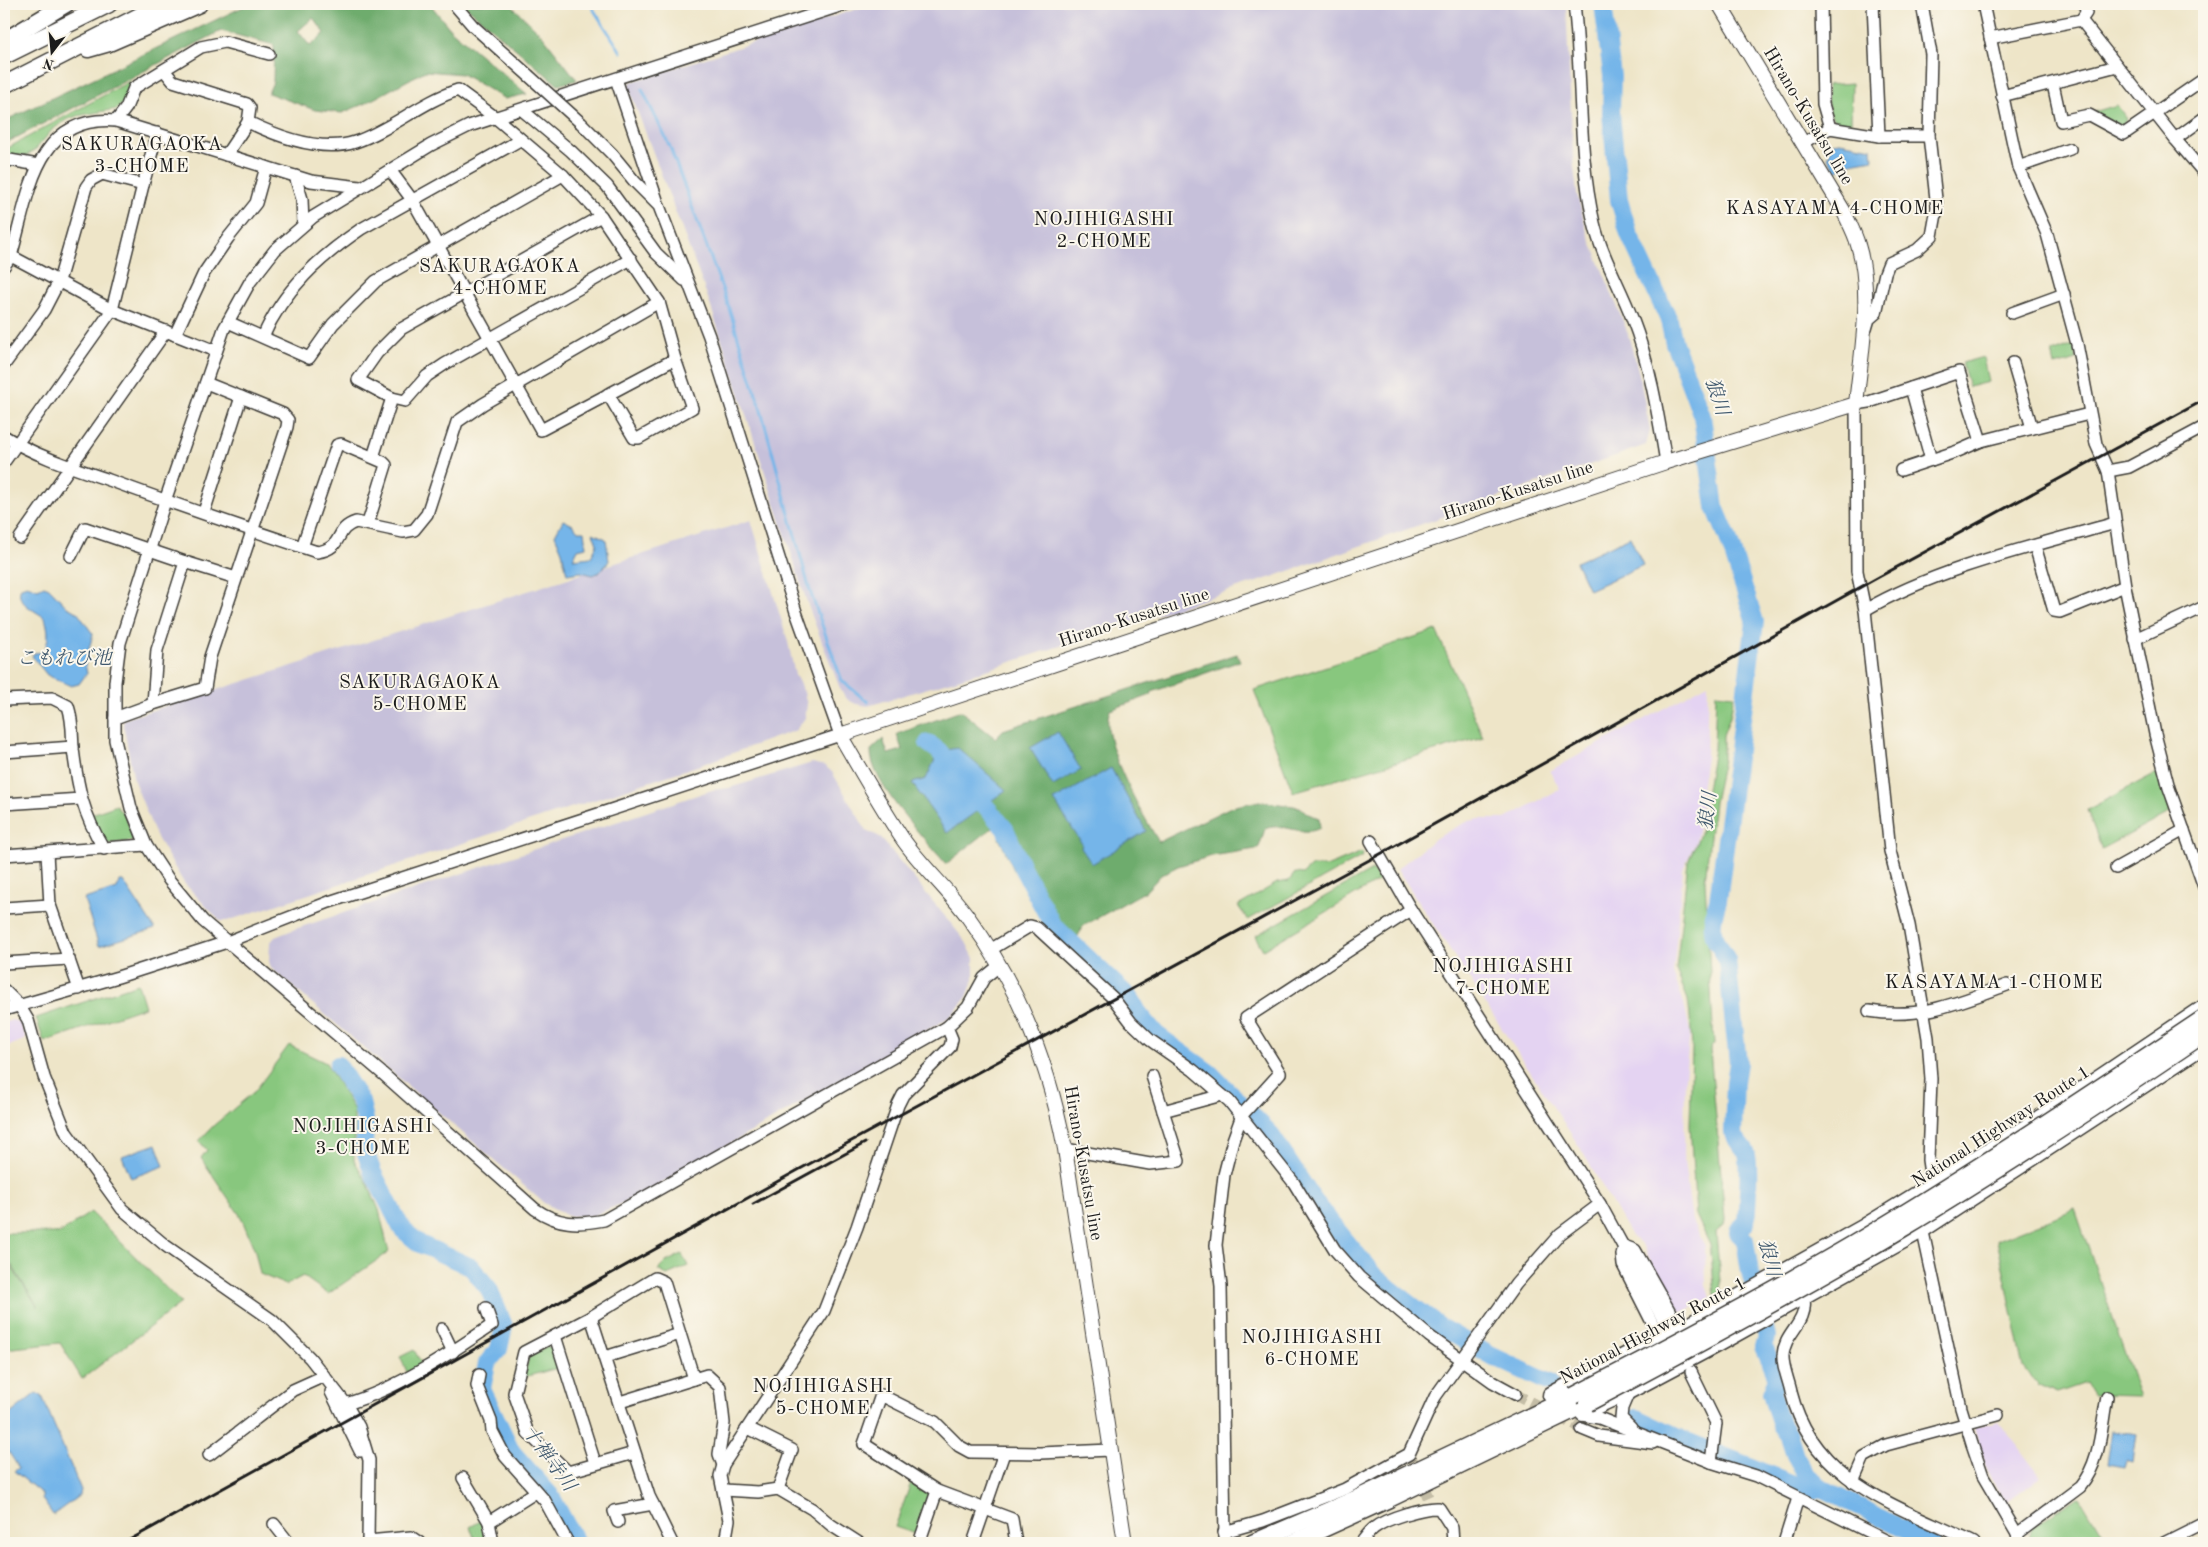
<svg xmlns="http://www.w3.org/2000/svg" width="2208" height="1547" font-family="'Old Standard TT','Noto Serif JP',serif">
<rect width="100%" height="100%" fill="#fbf7ec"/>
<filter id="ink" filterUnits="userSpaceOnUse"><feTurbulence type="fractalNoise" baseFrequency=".02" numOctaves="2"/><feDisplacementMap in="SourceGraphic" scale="10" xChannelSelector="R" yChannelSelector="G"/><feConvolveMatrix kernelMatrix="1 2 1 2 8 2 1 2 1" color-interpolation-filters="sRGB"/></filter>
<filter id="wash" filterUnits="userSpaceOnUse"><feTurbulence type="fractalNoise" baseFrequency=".0096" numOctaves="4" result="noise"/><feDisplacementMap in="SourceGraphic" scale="20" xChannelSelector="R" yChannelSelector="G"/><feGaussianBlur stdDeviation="1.12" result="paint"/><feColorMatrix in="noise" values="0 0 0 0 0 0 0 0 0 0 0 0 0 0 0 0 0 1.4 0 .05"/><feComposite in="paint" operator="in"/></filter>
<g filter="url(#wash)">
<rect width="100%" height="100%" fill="#eee5c8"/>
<g fill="#e4d3f2">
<polygon points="1708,684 1706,758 1700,795 1701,816 1696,841 1683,869 1673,973 1684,1003 1690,1032 1685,1078 1684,1161 1692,1221 1705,1246 1706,1286 1711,1298 1683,1312 1672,1309 1655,1277 1658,1277 1644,1247 1631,1236 1579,1146 1397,869 1436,838 1468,821 1479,819 1505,819 1560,789 1550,771"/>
<polygon points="12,1020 21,1023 26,1039 4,1048 4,1023"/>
<polygon points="1998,1421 2041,1477 2005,1504 1985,1465 1974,1427"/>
</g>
<g fill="#c6c0da">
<polygon points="872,4 1566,4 1573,158 1577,194 1587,232 1627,331 1639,374 1650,430 1646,445 1272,577 968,676 868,706 856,704 848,700 841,691 809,608 708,298 628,86 631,82"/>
<polygon points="751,520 788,642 795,675 804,692 807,705 805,718 796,730 700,765 227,921 220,921 184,883 156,836 134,781 123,723 125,719"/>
<polygon points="812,763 825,766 832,772 866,830 880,837 966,942 974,958 974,978 967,997 950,1017 645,1193 593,1216 568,1216 544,1203 271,968 269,961 270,943 275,937 295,929 712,790 729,788"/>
</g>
<g fill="#88c77e" stroke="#52724d">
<polygon points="130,81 124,103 117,109 77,116 66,120 52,130 36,149 26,156 4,154 4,150"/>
<path d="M1852,83L1851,124C1825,123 1828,106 1827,85Z"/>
<polygon points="2117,105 2126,118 2123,125 2118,126 2094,112"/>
<polygon points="2074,345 2077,360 2055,366 2052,353"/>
<polygon points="1983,357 1988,382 1969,387 1962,363"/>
<polygon points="1436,630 1483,737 1293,792 1254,690"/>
<polygon points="1716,693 1734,695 1730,717 1723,735 1723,760 1714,802 1705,881 1714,1045 1711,1046 1710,1050 1725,1219 1724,1225 1716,1232 1721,1293 1715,1295 1710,1245 1696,1215 1690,1125 1692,1048 1690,1017 1688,1000 1676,970 1688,861 1700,834 1707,802 1707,789 1714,749"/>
<polygon points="2158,772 2173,811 2102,849 2087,810"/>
<polygon points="117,805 119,810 124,813 135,841 105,844 89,815"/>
<polygon points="1362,852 1363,856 1248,920 1238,906 1277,883 1289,881 1295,873 1303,874 1312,866 1326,867"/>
<polygon points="1372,870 1380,880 1263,950 1255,936"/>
<polygon points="138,984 145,1007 44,1042 36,1018"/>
<polygon points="289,1045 326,1063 354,1110 354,1160 367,1182 379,1210 389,1252 328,1294 303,1276 286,1285 260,1274 255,1251 241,1217 201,1158 207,1150 199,1141 213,1126 255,1091"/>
<polygon points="2075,1209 2140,1397 2094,1396 2086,1383 2057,1393 2039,1385 2024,1368 1997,1240"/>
<polygon points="91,1212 181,1303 82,1379 60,1343 4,1349 4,1256 38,1307 4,1253 4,1233 60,1233"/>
<polygon points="682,1254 688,1266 667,1275 658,1270 666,1262"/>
<polygon points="547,1346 552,1348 558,1368 524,1377 529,1356"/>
<polygon points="414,1350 422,1364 408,1374 400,1357"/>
<polygon points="912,1480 928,1490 928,1499 916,1534 895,1527"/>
<polygon points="2079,1496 2107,1543 2028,1543 2032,1527"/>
<polygon points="484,1519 490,1543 476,1543 470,1527"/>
</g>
<g fill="#6eac6d" stroke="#456444" fill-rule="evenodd">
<path d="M249,4H430L451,30L527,94L505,99L462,74L425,71L366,103L342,113L315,110L268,93L273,82L274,45L221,31L4,144V121ZM313,18L325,33L310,46L298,31Z"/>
<polygon points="463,4 510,4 543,36 577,80 558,85"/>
<path d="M1237,654L1240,661L1152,692L1151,695L1110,710C1097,738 1144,817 1159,842L1231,807L1259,801L1300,807L1308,814L1319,818L1320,828C1302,838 1284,821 1265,829L1259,847L1256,849L1212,856L1178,866L1161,875L1146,891L1083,926L1078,936L1071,938L1059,927L1025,866L1015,872L999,838L1003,832L996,825L946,864C925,839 869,782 871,750L883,739L888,754L902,750L897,734L961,711L995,738L1003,730ZM926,779L947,833L913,783Z"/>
</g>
<g fill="#75b5e9" stroke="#486882">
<polygon points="1840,142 1872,148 1873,159 1851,163 1836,171 1828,158 1832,143"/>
<polygon points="563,520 573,525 578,531 584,531 586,547 578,549 573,559 591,557 597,544 593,533 606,539 609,561 600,572 593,575 581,572 567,574 562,552 555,535"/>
<polygon points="1630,537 1643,565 1589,590 1576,562"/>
<path d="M27,585L38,589L44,586L49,588L67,607L77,612L93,634L85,664L87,673L79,684L71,686L47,675L32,656L34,653L44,652C49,640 49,631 45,618C35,610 14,603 21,587Z"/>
<polygon points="1058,732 1081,770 1053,786 1030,748"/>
<polygon points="958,748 1006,790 947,833 912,783 926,779 939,751"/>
<polygon points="1111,768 1146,831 1092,864 1081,848 1082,844 1054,800"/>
<polygon points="119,881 123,881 155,929 99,946 84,899 117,889"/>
<polygon points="156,1144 164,1166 131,1178 122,1156"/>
<polygon points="36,1393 42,1396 81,1490 80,1495 53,1515 42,1499 42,1494 14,1471 19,1468 4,1445 4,1419"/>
<polygon points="2112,1430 2137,1434 2133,1462 2126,1460 2124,1467 2107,1464"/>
</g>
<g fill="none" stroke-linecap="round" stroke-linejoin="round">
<g stroke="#75b5e9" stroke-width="3">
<polyline points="590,4 621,52"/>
<polyline points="642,89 670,147 726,299 761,410 810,591 842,681 868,702"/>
</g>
<g stroke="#75b5e9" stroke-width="18">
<path d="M1603,4L1612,76L1611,113L1619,200L1629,234L1669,320L1674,343L1702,416L1715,507L1728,538L1755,622L1718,900C1714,913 1709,930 1717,943C1721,949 1724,952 1727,960L1738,1063L1735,1082L1733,1132C1735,1141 1742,1144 1746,1152C1751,1162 1747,1209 1746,1223L1739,1229L1738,1233L1745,1240L1750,1272L1767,1337L1764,1346L1777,1378L1771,1393L1781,1425L1789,1436L1795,1455L1805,1473L1821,1488L1932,1543"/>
<polyline points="928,743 939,751 953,770"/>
<polyline points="971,789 1005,829 1023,869 1052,924 1131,999 1138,1012 1156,1034 1210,1073 1269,1132 1316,1204 1375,1277 1440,1327 1492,1356 1550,1383"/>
<polyline points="338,1065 361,1102 365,1119 364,1148 373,1173 402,1229 420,1244 471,1267 489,1289 504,1326 499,1349 487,1363 482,1389 512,1452 551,1496 576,1543"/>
<polyline points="1636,1418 1674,1436 1806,1489 1813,1490 1821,1488"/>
</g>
</g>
</g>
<g filter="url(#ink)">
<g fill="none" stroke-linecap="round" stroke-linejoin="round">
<g stroke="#c4bda6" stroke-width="11" stroke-dasharray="11 5.5" stroke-linecap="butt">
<polyline points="1515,1394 1582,1429"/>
<polyline points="1411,1457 1428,1497"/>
</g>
<g stroke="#3c3a36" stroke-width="14">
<g id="minor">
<polyline points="454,4 473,26 528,75"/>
<path d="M846,4L469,126L431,145L313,217L275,250L250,282L224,329L165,501L120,643L115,682V740L131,808L146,845L169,880L203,921L383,1074L535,1209C558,1225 578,1225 604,1220L947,1027L968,1007L984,978L1000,965"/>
<path d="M1574,4C1583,76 1577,151 1594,223C1602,257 1620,286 1632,318C1650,364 1658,414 1666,462"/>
<polyline points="1821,4 1823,104 1830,128"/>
<polyline points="1873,4 1879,136"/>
<polyline points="1983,4 2018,167 2047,234 2077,344 2096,444 2108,471 2125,586 2155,734 2169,788 2204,887"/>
<polyline points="2081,20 2175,139 2204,118"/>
<polyline points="1990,38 2081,20 2086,13 2085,4"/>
<polyline points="164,70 173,81 247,104 250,108 248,122 226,155"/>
<polyline points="616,79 658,203"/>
<polyline points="2053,84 2061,121 2089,115 2124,134 2204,79"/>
<polyline points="2002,96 2117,66"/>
<polyline points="522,110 571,151 607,186 656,253 684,280"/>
<polyline points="116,121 126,108 134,88 201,47 225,42 269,54"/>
<path d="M248,122C279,137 321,153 355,142C391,130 421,102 458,90L496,118L563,175L601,216L659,302L675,359L692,408L639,438H634L608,394"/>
<polyline points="2175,139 2204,173"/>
<polyline points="1803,143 1830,128 1879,136 1929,136 1931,54 1922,4"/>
<polyline points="4,159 38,165"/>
<polyline points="2018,167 2070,149"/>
<polyline points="390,170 413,201 541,430 675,359"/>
<polyline points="295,176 302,199 303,225"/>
<polyline points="601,216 401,329 377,353 358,380 392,398 405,401 427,376 445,364 631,259"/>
<polyline points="11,256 112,310 216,351"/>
<path d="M4,266L11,256C29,196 34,114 116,121L311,181L360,187"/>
<polyline points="2012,313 2064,294"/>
<polyline points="228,322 309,358 333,324 376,281 563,175"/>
<polyline points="1866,329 1869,319 1876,313 1885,273 1889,263 1917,250 1932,236 1937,208 1929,136"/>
<polyline points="175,335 204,273 228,238 256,203 266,167"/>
<path d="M263,337C283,290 320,257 361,229L520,140"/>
<polyline points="2013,363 2032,428"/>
<polyline points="4,365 44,310 59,281 86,187 91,180 102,174 143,185 157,133"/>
<polyline points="1911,388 1931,460"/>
<path d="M4,436C35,456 74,468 109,480C177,505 247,529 317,552C345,548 333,529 356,522L403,532L414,530L427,514L457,422L483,404L659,302"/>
<polyline points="1981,441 1959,372 1869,402 1856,404 1857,571 1865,610 1890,851 1909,925 1928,1038 1931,1079 1928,1160 1930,1174 1923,1232 1961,1408 1972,1444 1983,1476 2017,1534 2019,1543"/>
<polyline points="373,457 392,398"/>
<polyline points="4,462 112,310 143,185"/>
<polyline points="1901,470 1958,451 1981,441 2089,414"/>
<polyline points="2108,471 2129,467 2204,427"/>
<polyline points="204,512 241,397"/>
<polyline points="20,538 166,331"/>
<polyline points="2035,546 2054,611 2060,612 2125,586"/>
<polyline points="302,547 337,445 341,444 383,462 386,465 368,523"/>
<polyline points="71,556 85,528 185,562 157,650 153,704"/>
<polyline points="185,562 236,578"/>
<path d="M1865,610C1937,568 2034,546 2115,523"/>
<polyline points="2135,639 2204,607"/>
<path d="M4,700L52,698L68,706C73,721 72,734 73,749C78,789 83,814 104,849"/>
<polyline points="115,718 153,704 205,688 210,657 287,427 288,420 283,414 206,383"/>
<polyline points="4,752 73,747"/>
<polyline points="4,804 81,799"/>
<polyline points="1371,841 1411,910 1600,1204 1665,1323"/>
<polyline points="47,853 50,905 79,989"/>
<polyline points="4,855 146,845"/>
<polyline points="2116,868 2184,830"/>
<polyline points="4,908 50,905"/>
<polyline points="990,950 1030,926 1037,928 1113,998 1131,1022 1150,1040 1193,1070 1229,1101 1294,1183 1335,1250 1359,1277 1429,1336 1493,1382 1515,1394"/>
<polyline points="4,963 69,959"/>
<polyline points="4,990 19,1005 28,1020 44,1077 66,1132 122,1209 166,1246 272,1320 310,1358 346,1404 359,1427 369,1460 368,1543"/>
<polyline points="4,1010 118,977 227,942 329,902 840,735 796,612 709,336 659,206 635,182 612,154 581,123"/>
<path d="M1869,1011C1920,1020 1960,1002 2007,985"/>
<polyline points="1163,1111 1222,1095"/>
<polyline points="1065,1149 1150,1164 1179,1161 1152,1076"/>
<path d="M1804,1299C1808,1323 1784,1333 1783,1355C1782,1366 1789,1381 1791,1392C1814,1484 1900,1506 1974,1543"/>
<polyline points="591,1317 649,1496 672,1543"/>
<polyline points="442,1329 453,1352"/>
<polyline points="555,1336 595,1463"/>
<polyline points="1660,1338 1623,1265 1622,1255 1624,1246 1635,1250 1679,1328 1863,1225 2024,1126 2204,1005"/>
<polyline points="605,1357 680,1334"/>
<polyline points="1691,1372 1716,1423 1711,1462"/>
<polyline points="479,1375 477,1386 491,1421 492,1431 505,1456 545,1501 568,1543"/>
<polyline points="331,1392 360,1451"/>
<polyline points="1628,1394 1622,1408 1621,1418 1631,1428"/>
<polyline points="620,1402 694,1379"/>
<path d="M346,1404C397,1389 448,1355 492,1325L486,1308"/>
<polyline points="1582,1415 1628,1394 1720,1345 1923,1232 2204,1048"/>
<polyline points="1582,1415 1599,1418 1711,1462 1756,1476 1891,1543"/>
<polyline points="748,1428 792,1450 778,1489"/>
<polyline points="1582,1429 1599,1436 1653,1443"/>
<polyline points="634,1453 568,1472 528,1433 514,1393 524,1352 591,1317 655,1278 664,1282 694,1379 707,1375 720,1387 724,1423 719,1454 723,1465"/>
<polyline points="209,1455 293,1390 324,1376"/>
<polyline points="463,1478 489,1522 493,1543"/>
<polyline points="1853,1482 1864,1457 1886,1445 1998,1415"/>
<polyline points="724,1490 758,1492 778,1489 812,1509 831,1525 859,1543"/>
<polyline points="937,1491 1012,1519 1016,1543"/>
<polyline points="489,1522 536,1492"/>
<polyline points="618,1522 614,1511 653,1504"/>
<polyline points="274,1524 289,1543"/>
<polyline points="1224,1532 1263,1521 1345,1489 1409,1454 1435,1397 1516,1284 1560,1234 1600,1204"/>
<path d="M2017,1534L2080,1487C2101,1462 2101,1427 2107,1397"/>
<polyline points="1225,1536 1221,1286 1216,1245 1224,1175 1233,1140 1242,1115 1280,1073 1246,1018 1411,910"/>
<polyline points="368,1541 411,1537 420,1543"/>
<polyline points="725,1543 729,1520 720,1476 723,1465 824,1311 857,1227 898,1105 903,1095 950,1047 952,1039 947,1027"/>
<polyline points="919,1543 937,1491 864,1444 881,1395 935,1422 959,1446 970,1452 1040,1453 1111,1450"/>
<polyline points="973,1543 1004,1453"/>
<path d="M1361,1543C1365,1538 1369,1532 1374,1528C1387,1518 1424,1507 1439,1508L1452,1528L1453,1543"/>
<polyline points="1784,1543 1798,1498"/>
<polyline points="2164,1543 2204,1523"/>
</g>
</g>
<g stroke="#3c3a36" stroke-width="16">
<path id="major" d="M1125,1543L1065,1149C1049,1065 1019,986 968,917C948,889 921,866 902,838C880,805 860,769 840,735L1666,462L1856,404C1861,355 1873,293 1858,245C1855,233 1848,221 1843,210L1719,4"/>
</g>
<g stroke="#3c3a36" stroke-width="19">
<g id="highway">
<polyline points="4,41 66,4"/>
<polyline points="88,49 109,43 199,4"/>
<polyline points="4,56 109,4"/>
<polyline points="4,85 163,4"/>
<polyline points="1551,1395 1679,1328"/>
<polyline points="1252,1543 1362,1496 1573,1396"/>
<polyline points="1292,1543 1389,1499 1588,1403"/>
</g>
</g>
<use href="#minor" stroke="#fff" stroke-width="11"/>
<use href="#major" stroke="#fff" stroke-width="14"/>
<use href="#highway" stroke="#fff" stroke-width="16"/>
<g stroke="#1c1c1c" stroke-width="3">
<polyline points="753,1204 865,1143"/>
<polyline points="124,1543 800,1169 1384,852 1877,578 2204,400"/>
</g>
<g stroke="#3c3a36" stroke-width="14" stroke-linecap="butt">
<polyline id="minor-bridge" points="528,75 581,123"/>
</g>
<g stroke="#3c3a36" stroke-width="19" stroke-linecap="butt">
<g id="highway-bridge">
<path d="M1573,1396C1668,1347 1763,1297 1855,1243C1974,1172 2089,1095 2204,1018"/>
<path d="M1588,1403C1694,1347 1800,1290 1902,1229C2005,1167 2105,1101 2204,1034"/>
</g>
</g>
<use href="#minor-bridge" stroke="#fff" stroke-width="11"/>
<use href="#highway-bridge" stroke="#fff" stroke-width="16"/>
</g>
</g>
<g text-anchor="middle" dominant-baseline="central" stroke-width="4" stroke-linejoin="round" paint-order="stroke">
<g font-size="18" fill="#1c1c1c" stroke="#fbf7ec">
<text transform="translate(1808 116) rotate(59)">Hirano-Kusatsu line</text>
<text transform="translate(1518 491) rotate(-18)">Hirano-Kusatsu line</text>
<text transform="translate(1134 618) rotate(-18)">Hirano-Kusatsu line</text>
<text transform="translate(2001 1127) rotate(-33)">National Highway Route 1</text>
<text transform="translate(1083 1163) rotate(80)">Hirano-Kusatsu line</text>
<text transform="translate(1653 1331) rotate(-28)">National Highway Route 1</text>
</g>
<g font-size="19" letter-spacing="1" fill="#1c1c1c" stroke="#fbf7ec">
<text x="142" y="145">SAKURAGAOKA<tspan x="142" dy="22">3-CHOME</tspan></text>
<text x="1835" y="209">KASAYAMA 4-CHOME</text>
<text x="1104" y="220">NOJIHIGASHI<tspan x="1104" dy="22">2-CHOME</tspan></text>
<text x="500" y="267">SAKURAGAOKA<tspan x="500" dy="22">4-CHOME</tspan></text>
<text x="420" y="683">SAKURAGAOKA<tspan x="420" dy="22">5-CHOME</tspan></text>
<text x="1503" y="967">NOJIHIGASHI<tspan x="1503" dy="22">7-CHOME</tspan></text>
<text x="1994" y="983">KASAYAMA 1-CHOME</text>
<text x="363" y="1127">NOJIHIGASHI<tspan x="363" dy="22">3-CHOME</tspan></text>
<text x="1312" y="1338">NOJIHIGASHI<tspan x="1312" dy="22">6-CHOME</tspan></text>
<text x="823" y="1387">NOJIHIGASHI<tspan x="823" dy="22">5-CHOME</tspan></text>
</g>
<g font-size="19" font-style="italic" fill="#40596e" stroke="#fbf7ec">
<text transform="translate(1716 397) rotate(72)">狼川</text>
<text x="64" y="659">こもれび池</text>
<text transform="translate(1709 811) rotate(-83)">狼川</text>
<text transform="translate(1768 1258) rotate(76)">狼川</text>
<text transform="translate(548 1459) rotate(54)">十禅寺川</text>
</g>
</g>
<rect width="2208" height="1547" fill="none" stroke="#fbf7ec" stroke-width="20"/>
<g transform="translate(52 52) rotate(196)" stroke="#fbf7ec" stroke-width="4" paint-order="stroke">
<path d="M0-4L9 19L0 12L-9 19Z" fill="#1c1c1c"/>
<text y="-8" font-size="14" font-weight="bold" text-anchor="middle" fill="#1c1c1c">N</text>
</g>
</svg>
